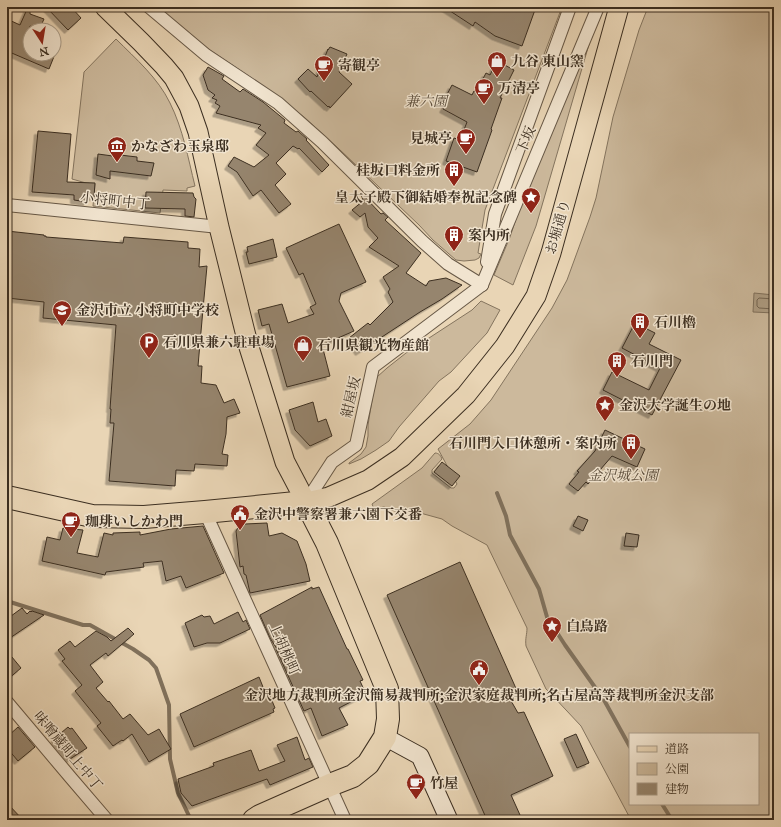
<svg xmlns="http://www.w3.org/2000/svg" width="781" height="827" font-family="'IM FELL Great Primer','Noto Serif JP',serif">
<defs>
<filter id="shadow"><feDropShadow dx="-3.5" dy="3.5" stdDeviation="0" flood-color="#0004"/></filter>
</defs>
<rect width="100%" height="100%" fill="#e9d5b5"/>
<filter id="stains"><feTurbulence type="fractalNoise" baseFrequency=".005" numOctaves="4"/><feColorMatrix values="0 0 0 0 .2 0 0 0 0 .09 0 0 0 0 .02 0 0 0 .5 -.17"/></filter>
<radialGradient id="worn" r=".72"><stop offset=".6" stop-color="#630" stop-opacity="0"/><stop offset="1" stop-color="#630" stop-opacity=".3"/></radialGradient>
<g fill="#ccb99c" stroke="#84745e" fill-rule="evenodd">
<polygon points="158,7 562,7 485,210 478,253 481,254 479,258 475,260 464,261 456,260 433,240 419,225 338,148 304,117 253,79 204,46"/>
<path d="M648,7H774V820H631L581,726L551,694L546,689L526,646C525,638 527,635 527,628L487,545L452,526L442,519L413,511L402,514L384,507L374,509L372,504L422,468L435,453C439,453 441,456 442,459L432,470V473L451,488H454L457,484L438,449L470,424L491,400L552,308L567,280L590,217L596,198L613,117L639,30ZM630,734H758V804H630Z"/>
<polygon points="592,34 536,226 513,285 494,275 510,237 523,198"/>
<path d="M116,39C136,59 158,78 170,103C183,129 188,158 195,186L187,188V191L163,190L160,213L93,206L95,184L86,183L72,179L84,72Z"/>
<polygon points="481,301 500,310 487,333 451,372 439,381 399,427 389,441 376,450 361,459 349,464 349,463 361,454 366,447 368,436 368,425 373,394 377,377 387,368 406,353 472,310"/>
</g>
<polygon fill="#ae9d83" stroke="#80715c" points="754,293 774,295 774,313 753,312"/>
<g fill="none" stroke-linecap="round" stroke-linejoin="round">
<polyline stroke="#756652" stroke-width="1" points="774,299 759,298 757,300 757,306 759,308 774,309"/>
<g stroke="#80715c" stroke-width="4">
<polyline points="497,493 506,516 510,535 539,589 547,617 565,645 604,700 630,747"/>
<polyline points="7,601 83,625 90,625 133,649 149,660 156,668 169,705 170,759 178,793 191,820"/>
<polyline points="662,804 672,820"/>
</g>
</g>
<g fill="#96856e" stroke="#3c2f21" filter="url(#shadow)">
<polygon points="28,7 30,7 30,14 44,19 39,30 30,26 30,54 55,54 49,69 7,51 7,19 20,25"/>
<polygon points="46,7 71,7 81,18 68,30"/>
<polygon points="444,7 536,7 522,46 495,36 475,22 473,26"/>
<polygon points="330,47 347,54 339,72 352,84 330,108 329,106 328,107 311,91 310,92 298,79 308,69 317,77 328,49 328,50"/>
<polygon points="497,61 514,70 500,98 502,98 491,129 492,130 477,172 446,161 454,138 460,140 467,122 443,109 446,104 443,102 452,85 472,95 474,91 476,92 486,73 490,75"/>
<polygon points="208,67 224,76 222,79 240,92 243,89 263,102 285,120 284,123 296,132 298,131 307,139 306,140 329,165 322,172 299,148 298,149 293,146 276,163 286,174 275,185 291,204 279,213 261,190 253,196 237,172 228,166 234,157 254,167 269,155 256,145 266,133 258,128 261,125 216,113 220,106 215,103 217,100 212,98 215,95 208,90 203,75"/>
<polygon points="38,131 71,134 67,182 95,183 94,197 88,197 87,202 74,200 74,195 32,192"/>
<polygon points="98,154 120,157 120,155 137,157 137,161 154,163 151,176 110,171 110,179 96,175"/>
<polygon points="146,192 193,193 194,197 196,199 194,217 185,216 185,209 145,208"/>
<polygon points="361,193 381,214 383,213 388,217 385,220 421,253 406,273 426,286 429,281 446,278 462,285 442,299 420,312 359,352 349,338 368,323 370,325 393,302 388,292 390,289 383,277 399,266 369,247 378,238 368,227 365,213 360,217 352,210 363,201"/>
<polygon points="339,224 366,282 341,293 339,301 354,331 322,345 330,376 287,387 269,324 262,326 258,310 282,304 288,323 314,314 310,307 316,304 303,273 299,275 286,248"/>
<polygon points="7,231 44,235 44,236 46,236 46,237 123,243 124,237 188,242 188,248 200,249 199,267 207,266 203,309 198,366 202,366 201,383 216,385 224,403 234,399 240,413 227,417 226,434 222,454 228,455 227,466 195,464 194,471 176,470 175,486 109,481 114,423 110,423 111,409 110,409 116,325 43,318 44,302 7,298"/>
<polygon points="273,239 277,257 249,264 246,252 248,252 247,247"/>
<polygon points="635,323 655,333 649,344 681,360 652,415 603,390 612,372 649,390 660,368 622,348"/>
<polygon points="313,402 318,422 326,419 332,436 310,446 295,430 289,410"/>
<polygon points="605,430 645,449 637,467 612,456 588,484 586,482 578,491 569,484 579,472 577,471 595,451"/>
<polygon points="442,462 460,476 452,486 434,472"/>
<polygon points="578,516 588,520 583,531 573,526"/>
<polygon points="267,523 269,536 282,533 297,541 306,564 310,581 250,593 246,575 244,574 243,566 240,567 236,531 239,526 245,524"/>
<polygon points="203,526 224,573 186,588 181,576 166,581 162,561 143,563 144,567 106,572 105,575 42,561 47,537 60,540 63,528 83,530 77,553 98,557 104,533 113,535 113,533 140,532 140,535 171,529"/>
<polygon points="626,533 639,535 637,547 624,546"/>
<polygon points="460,562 518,693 510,699 518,713 524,712 553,776 511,795 520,815 509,820 487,820 387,595"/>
<polygon points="312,587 312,589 319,587 347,649 348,649 363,680 360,681 366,694 339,708 348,725 322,736 311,708 304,711 276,649 277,649 270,638 260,615"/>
<polygon points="22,608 27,614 30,611 31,612 32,611 44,615 7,640 7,619"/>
<polygon points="238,612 243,622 246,620 250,629 220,643 207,643 194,647 185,623 202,615 204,617 210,616 214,624"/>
<polygon points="128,628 134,634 108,656 106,653 90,665 103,682 96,688 108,702 109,701 123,719 130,714 148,735 159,729 171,749 149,762 132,734 123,741 122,740 113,746 97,726 101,723 75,691 82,685 62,661 65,659 58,650 70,641 75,647 96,631 107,637 111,641"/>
<polygon points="7,651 21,668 7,680"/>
<polygon points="259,677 265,692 268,691 275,708 273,709 274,712 194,747 180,714"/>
<polygon points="18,727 35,747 18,761 7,748 7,737"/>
<polygon points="68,727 70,729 72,728 87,748 70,759 54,739"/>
<polygon points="576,734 589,763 577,768 564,739"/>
<polygon points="297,737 305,760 309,758 313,767 270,785 267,779 192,806 181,793 178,779 214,766 213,763 251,750 259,771 285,761 277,745"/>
<polygon points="7,803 23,820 7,820"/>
</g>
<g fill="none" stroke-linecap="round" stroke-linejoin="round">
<g stroke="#675846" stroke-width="14">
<g id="street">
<polyline points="149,7 206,55 278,103 322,142 422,241 448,264 482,285"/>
<polyline points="7,205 219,227"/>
<polyline points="487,262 495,214 570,7"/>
<polyline points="482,285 598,7"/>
<polyline points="306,502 332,462 356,445 373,367 482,285"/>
<polyline points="205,512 345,820"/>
<polyline points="7,702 71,778 107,820"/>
</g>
</g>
<g stroke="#3c2f21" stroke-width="19">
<polyline id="secondary" points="385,737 420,756 449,820"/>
</g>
<g stroke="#3c2f21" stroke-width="21">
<polyline id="primary" points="105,7 141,42 164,66 174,78 181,91 189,106 198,132 219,227 248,344 285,462 306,502 329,497 368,480 402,457 466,395 505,346 536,296 551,253 619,7"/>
</g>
<g stroke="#3c2f21" stroke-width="24">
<polyline id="highway" points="7,497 92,516 144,517 205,512 306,502 327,543 387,689 388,719 385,737 368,764 353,776 330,785 260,816 254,820"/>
</g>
<use href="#street" stroke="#f1e4cf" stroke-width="12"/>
<use href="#secondary" stroke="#f1e4cf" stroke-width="17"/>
<use href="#primary" stroke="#e9d5b5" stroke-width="19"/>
<use href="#highway" stroke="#e9d5b5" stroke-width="22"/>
</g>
<defs>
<g id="shop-pin" transform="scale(1)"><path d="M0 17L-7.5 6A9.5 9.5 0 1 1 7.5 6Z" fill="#8f2418" stroke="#f1e4cf"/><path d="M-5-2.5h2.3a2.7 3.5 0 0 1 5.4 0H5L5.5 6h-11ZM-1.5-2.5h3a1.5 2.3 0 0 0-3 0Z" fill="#fff"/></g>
<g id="cafe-pin" transform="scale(1)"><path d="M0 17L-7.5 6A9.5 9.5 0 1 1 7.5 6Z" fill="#8f2418" stroke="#f1e4cf"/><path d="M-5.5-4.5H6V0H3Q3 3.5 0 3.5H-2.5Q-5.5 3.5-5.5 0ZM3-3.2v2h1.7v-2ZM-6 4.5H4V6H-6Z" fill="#fff"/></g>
<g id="museum-pin" transform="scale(1)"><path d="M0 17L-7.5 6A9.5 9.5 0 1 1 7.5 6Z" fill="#8f2418" stroke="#f1e4cf"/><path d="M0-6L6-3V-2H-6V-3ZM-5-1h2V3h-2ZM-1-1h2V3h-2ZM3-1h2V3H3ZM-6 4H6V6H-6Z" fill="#fff"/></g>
<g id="building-pin" transform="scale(1)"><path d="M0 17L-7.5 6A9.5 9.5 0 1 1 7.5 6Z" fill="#8f2418" stroke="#f1e4cf"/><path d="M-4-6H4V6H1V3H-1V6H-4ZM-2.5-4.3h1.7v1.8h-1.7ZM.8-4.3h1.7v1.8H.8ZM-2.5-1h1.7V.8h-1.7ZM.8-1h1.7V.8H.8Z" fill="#fff"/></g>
<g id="sight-pin" transform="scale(1)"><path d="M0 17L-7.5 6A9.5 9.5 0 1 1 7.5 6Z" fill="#8f2418" stroke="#f1e4cf"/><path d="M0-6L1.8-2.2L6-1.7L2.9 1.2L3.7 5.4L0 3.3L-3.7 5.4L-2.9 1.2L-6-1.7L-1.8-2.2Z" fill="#fff"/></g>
<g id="school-pin" transform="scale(1)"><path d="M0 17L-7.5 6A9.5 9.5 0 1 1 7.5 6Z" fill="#8f2418" stroke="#f1e4cf"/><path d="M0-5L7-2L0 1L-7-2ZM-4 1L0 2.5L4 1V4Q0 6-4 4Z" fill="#fff"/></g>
<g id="parking-pin" transform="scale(1)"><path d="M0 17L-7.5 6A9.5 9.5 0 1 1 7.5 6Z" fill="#8f2418" stroke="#f1e4cf"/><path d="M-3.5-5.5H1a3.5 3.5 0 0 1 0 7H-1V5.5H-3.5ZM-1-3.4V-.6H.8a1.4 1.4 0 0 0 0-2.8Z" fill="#fff"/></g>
<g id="civic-pin" transform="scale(1)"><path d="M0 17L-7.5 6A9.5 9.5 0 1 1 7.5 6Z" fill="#8f2418" stroke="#f1e4cf"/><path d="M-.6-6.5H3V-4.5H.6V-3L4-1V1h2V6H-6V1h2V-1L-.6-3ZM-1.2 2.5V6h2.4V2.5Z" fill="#fff"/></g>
</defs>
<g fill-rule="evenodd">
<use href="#shop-pin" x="497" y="61"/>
<use href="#cafe-pin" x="324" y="65"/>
<use href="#cafe-pin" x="484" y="88"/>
<use href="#cafe-pin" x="466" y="138"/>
<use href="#museum-pin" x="117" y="146"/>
<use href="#building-pin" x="454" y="170"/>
<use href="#sight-pin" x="531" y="197"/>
<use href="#building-pin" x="454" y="235"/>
<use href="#school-pin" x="62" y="310"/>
<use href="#building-pin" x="640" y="322"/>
<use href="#parking-pin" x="149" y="342"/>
<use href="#shop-pin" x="303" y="345"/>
<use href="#building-pin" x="617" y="361"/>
<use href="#sight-pin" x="605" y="405"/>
<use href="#building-pin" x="631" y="443"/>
<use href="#civic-pin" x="240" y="514"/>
<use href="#cafe-pin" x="71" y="521"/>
<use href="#sight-pin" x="552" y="626"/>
<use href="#civic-pin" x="479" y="669"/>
<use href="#cafe-pin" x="416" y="783"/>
</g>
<g text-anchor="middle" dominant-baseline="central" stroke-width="3" stroke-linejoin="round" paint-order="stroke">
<g font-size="14" font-weight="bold" fill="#3c2f21" stroke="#f1e4cf" text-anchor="start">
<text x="511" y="61">九谷 東山窯</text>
<text x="338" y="65">寄観亭</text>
<text x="498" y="88">万清亭</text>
<text x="452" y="138" text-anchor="end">見城亭</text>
<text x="131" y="146">かなざわ玉泉邸</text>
<text x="440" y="170" text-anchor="end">桂坂口料金所</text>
<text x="517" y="197" text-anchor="end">皇太子殿下御結婚奉祝記念碑</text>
<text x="468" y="235">案内所</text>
<text x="76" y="310">金沢市立 小将町中学校</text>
<text x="654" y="322">石川櫓</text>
<text x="163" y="342">石川県兼六駐車場</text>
<text x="317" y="345">石川県観光物産館</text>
<text x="631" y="361">石川門</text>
<text x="619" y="405">金沢大学誕生の地</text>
<text x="617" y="443" text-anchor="end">石川門入口休憩所・案内所</text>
<text x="254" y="514">金沢中警察署兼六園下交番</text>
<text x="85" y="521">珈琲いしかわ門</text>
<text x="566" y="626">白鳥路</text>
<text x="479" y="695" text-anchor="middle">金沢地方裁判所金沢簡易裁判所;金沢家庭裁判所;名古屋高等裁判所金沢支部</text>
<text x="430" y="783">竹屋</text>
</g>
<g font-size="14" font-style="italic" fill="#594b3a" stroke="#f1e4cf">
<text x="426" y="101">兼六園</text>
<text x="623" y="475">金沢城公園</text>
</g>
<g font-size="14" fill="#3c2f21" stroke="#f1e4cf">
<text transform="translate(526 140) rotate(-67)">下坂</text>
<text transform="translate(115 201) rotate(6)">小将町中丁</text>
<text transform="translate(558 227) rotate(-74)">お堀通り</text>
<text transform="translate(351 397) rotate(-77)">紺屋坂</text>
<text transform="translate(284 649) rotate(66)">上胡桃町</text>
<text transform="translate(68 751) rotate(50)">味噌蔵町上中丁</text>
</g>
</g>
<rect width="781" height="827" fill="none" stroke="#e9d5b5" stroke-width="24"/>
<rect x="8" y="8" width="765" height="811" fill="none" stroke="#3c2f21" stroke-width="2"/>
<rect x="12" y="12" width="757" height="803" fill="none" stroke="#3c2f21"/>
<rect x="629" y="733" width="130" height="72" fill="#f1e4cf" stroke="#a99c89"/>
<rect x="637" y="746" width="20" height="6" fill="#e9d5b5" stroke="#a99c89"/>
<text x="665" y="753" font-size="12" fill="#3c2f21">道路</text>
<rect x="637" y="763" width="20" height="12" fill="#ccb99c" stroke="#a99c89"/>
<text x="665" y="773" font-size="12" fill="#3c2f21">公園</text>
<rect x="637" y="783" width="20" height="12" fill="#96856e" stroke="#a99c89"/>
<text x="665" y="793" font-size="12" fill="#3c2f21">建物</text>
<g transform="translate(42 42) rotate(168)"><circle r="19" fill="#f1e4cf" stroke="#a99c89"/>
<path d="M0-3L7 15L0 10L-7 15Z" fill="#8f2418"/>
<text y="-6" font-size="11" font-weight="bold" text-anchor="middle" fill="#3c2f21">N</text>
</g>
<rect width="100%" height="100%" filter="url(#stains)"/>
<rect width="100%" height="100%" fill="url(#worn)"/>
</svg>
